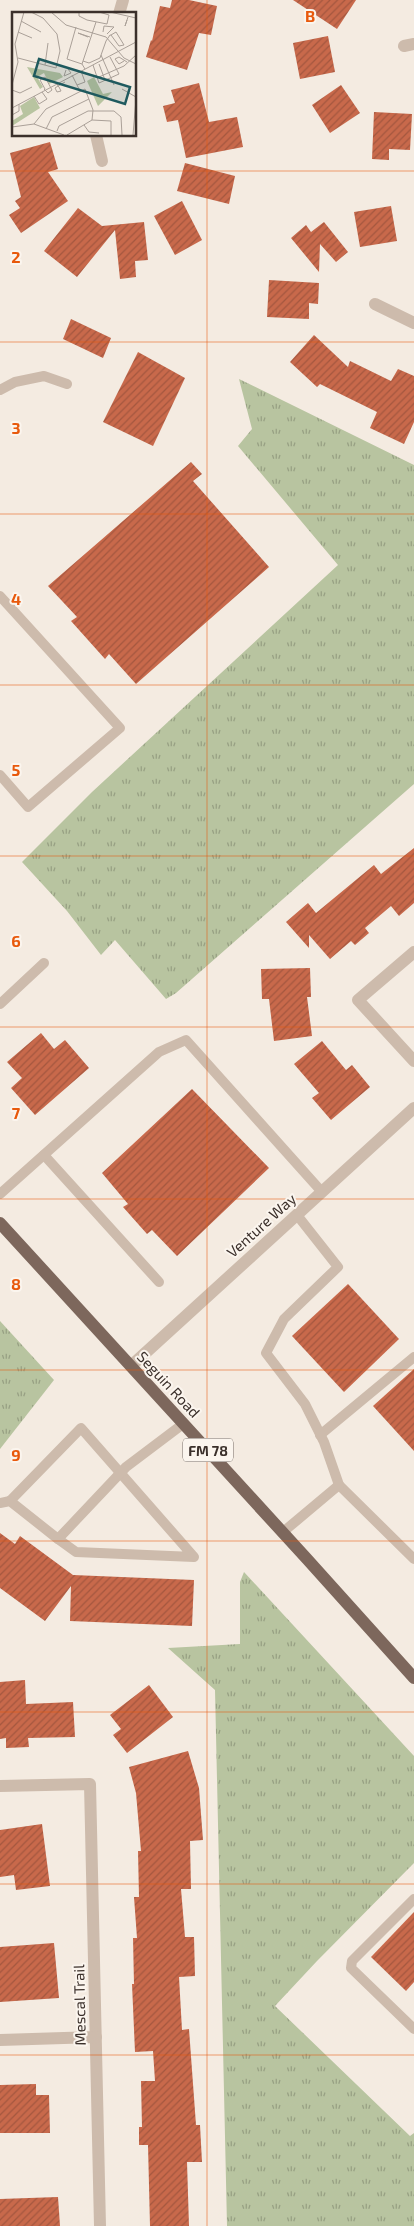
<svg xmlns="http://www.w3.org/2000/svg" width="414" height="2226" font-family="'Exo 2',sans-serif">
<defs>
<pattern id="grass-tufts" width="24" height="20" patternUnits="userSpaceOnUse" patternTransform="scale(1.25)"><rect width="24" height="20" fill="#b8c4a0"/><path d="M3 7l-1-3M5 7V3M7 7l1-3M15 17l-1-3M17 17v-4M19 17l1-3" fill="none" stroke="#97a083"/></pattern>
<pattern id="building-hatch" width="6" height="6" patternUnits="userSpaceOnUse" patternTransform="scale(1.25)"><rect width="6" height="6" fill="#c8694b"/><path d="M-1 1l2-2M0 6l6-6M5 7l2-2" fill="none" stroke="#a4573f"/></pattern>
</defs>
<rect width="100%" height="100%" fill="#f4ebe1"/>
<g fill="url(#grass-tufts)">
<polygon points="239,379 414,465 414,784 176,993 166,999 115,940 101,955 67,911 22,862 92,792 338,565 238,446 252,429"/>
<polygon points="0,1321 54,1380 0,1449"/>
<polygon points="244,1572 414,1756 414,1863 317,1961 275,2006 410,2136 414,2133 414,2226 227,2226 215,1690 168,1648 240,1644 240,1582"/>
</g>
<g fill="url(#building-hatch)">
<polygon points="172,0 189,0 217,6 211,35 199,33 187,70 146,57 151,40 152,41 160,6 170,8"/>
<polygon points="293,0 356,0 337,29"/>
<polygon points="328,36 335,72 300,79 293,43"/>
<polygon points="199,83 209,122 237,117 243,147 186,158 178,120 167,122 163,106 175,103 171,90"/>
<polygon points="341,85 360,113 330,133 312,105"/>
<polygon points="374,112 412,114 410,150 389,149 389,160 372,159"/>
<polygon points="50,142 58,169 48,172 68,201 21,233 9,215 20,208 15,201 21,197 10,153"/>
<polygon points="185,163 235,176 229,204 177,191"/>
<polygon points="182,201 202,240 175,255 154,216"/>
<polygon points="391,206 397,241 360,247 354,212"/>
<polygon points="78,208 102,226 144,222 148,260 135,261 136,277 120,279 115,230 77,277 44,251"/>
<polygon points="324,222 348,252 336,262 320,244 319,272 291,238 306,225 311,232"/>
<polygon points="269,280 319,283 318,304 309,303 309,319 267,317"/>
<polygon points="71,319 111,338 103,358 63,339"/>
<polygon points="314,335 348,367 350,361 391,381 398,369 414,376 414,422 404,444 370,428 377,412 320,384 317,387 290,362"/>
<polygon points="138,352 185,378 153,446 103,422"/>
<polygon points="191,462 202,474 193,481 269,567 136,684 109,654 105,659 71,621 77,617 48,586"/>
<polygon points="414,848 414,903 399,916 391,906 365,928 369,933 355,945 351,941 330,959 309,935 309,948 286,922 308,903 316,913 374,865 381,874"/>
<polygon points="310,968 311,997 307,997 312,1036 274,1041 269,999 262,999 261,969"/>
<polygon points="41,1033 54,1049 65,1040 89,1068 35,1115 11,1088 22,1078 7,1062"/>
<polygon points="322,1041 346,1070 352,1065 370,1087 331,1120 312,1098 319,1093 294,1064"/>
<polygon points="192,1089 269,1168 177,1256 152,1230 147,1234 123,1207 128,1204 102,1173"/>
<polygon points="348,1284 399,1339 344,1392 292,1336"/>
<polygon points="414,1369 414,1451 373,1406"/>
<polygon points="0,1533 15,1544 20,1536 73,1575 194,1580 192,1626 70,1621 71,1586 45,1621 0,1588"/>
<polygon points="25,1680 26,1704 73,1702 75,1737 28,1738 29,1747 6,1748 6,1738 0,1739 0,1682"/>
<polygon points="149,1685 173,1717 127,1753 113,1735 121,1729 110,1715"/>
<polygon points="188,1751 199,1788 203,1840 190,1841 191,1889 181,1889 185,1937 194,1937 195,1976 179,1977 182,2030 189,2029 196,2125 200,2125 202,2162 187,2162 189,2226 150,2226 148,2145 139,2145 139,2127 142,2127 141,2081 155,2081 153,2051 135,2052 132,1984 134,1984 133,1938 137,1938 134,1897 139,1897 138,1851 141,1851 136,1793 129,1767"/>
<polygon points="42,1824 50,1886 16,1890 14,1875 0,1877 0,1830"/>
<polygon points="414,1912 414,1982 406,1991 371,1957"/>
<polygon points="54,1943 59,1998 0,2002 0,1947"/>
<polygon points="36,2084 36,2095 49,2095 50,2133 0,2133 0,2085"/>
<polygon points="58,2197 60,2226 0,2226 0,2199"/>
</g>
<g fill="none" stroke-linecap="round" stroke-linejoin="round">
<g stroke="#cdbbac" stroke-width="10">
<polyline points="0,390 15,382 44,376 67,384"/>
<polyline points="0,596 120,728 28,807 0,775"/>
<polyline points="0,1004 44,963"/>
<polyline points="44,1155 159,1282"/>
<polyline points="0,1194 159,1052 186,1040 322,1192"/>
<polyline points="320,1435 414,1357"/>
<polyline points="339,1485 414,1559"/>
<polyline points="10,1501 81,1428 194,1557 76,1552 58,1539"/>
<polyline points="0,1503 10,1501 58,1539 126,1467 183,1424"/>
<polyline points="283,1532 339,1485 324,1442 305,1404 266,1353 284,1319 338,1267 297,1215"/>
<polyline points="414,1899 352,1961 351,1968 414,2029"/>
</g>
<g stroke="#cdbbac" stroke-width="12">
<polyline points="119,14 123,0"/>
<polyline points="404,46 414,44"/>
<polyline points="96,135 102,161"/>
<polyline points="375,304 414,323"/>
<polyline points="414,952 358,1000 414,1061"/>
<polyline points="131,1366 414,1108"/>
<polyline points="0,1786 90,1784 100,2226"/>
<polyline points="0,2040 96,2037"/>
</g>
<polyline stroke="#7d675c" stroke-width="12" points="0,1223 307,1559 414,1678"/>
</g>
<path fill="none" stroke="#e8590c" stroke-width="1" stroke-opacity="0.55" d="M207,0V2226M0,171H414M0,342H414M0,514H414M0,685H414M0,856H414M0,1027H414M0,1199H414M0,1370H414M0,1541H414M0,1712H414M0,1884H414M0,2055H414"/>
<g text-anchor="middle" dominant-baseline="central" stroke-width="4" stroke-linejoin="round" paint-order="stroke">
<rect fill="#fbf5ee" stroke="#756b66" stroke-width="1" x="183" y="1438.5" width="50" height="23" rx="4"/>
<g font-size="14" font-weight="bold" fill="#3b302b">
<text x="208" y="1450">FM 78</text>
</g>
<g font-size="15" fill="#3b302b" stroke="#fbf5ee">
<text transform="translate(261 1225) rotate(-42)">Venture Way</text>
<text transform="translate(169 1384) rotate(47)">Seguin Road</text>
<text transform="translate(79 2005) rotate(-91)">Mescal Trail</text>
</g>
</g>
<g transform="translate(12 12)">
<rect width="124" height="124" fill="#f4ebe1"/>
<path d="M15,55L48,61L51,65L37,72L32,61L25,65L31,75L28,77ZM82,65L91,82L100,80L86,94L75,69ZM22,85L28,96L0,114V109L11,102L8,94Z" fill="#b8c4a0"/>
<path fill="none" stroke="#aaa098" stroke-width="1" d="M39,0L54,13L94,25L112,46L124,52M67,0V4L75,8L95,12L97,3L87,0M98,0L124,6M115,8L113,14L116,5M9,9L29,20M64,15L55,47L70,52M6,20L20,26M91,20L92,14L102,15L95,22M76,25L66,21L78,25M89,43L102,73M6,46L44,56L48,39L45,22L31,6L19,0M71,49L77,51L88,46L94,29L98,23H99L104,20L112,33L107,34L99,23M112,49L107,52L103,47L107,45L115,50M87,52L93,68M33,53L36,31M81,53L87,71L107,62L98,45M73,57L70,52L84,10M54,58L52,64L59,61L56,57M60,63L68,79M87,65L112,54L124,43M45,71L46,74L47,75L49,79L45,80L43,76L46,74L53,70M0,73L6,50L3,32L12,0M65,73L73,70L69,59M32,77L36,81L40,78L33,65L28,68L33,77M110,77L124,85M0,78L8,81L20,75M22,84L27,92L35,87L30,80M0,96L124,30M0,103L7,99V92M80,108L99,109V123M22,112L52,123M72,113L77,120L87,121M0,115L22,112L34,97L73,77L81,98L80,108L55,123M34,117L40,105L77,87M45,119L47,114L76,99H102L109,105L110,123M121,123L124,87"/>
<path fill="#1f5a5e" fill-opacity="0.15" stroke="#1f5a5e" stroke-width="2.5" d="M27,47L118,75L113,92L22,64Z"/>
<rect width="124" height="124" fill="none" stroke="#3b302b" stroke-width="2.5"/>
</g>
<g font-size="16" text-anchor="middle" font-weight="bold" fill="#e8590c" stroke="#fbf5ee" stroke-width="4" stroke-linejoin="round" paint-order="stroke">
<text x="310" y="22">B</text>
<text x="16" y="263">2</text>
<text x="16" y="434">3</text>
<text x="16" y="605">4</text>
<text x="16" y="776">5</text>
<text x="16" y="947">6</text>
<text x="16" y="1119">7</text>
<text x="16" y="1290">8</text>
<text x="16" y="1461">9</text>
</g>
</svg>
